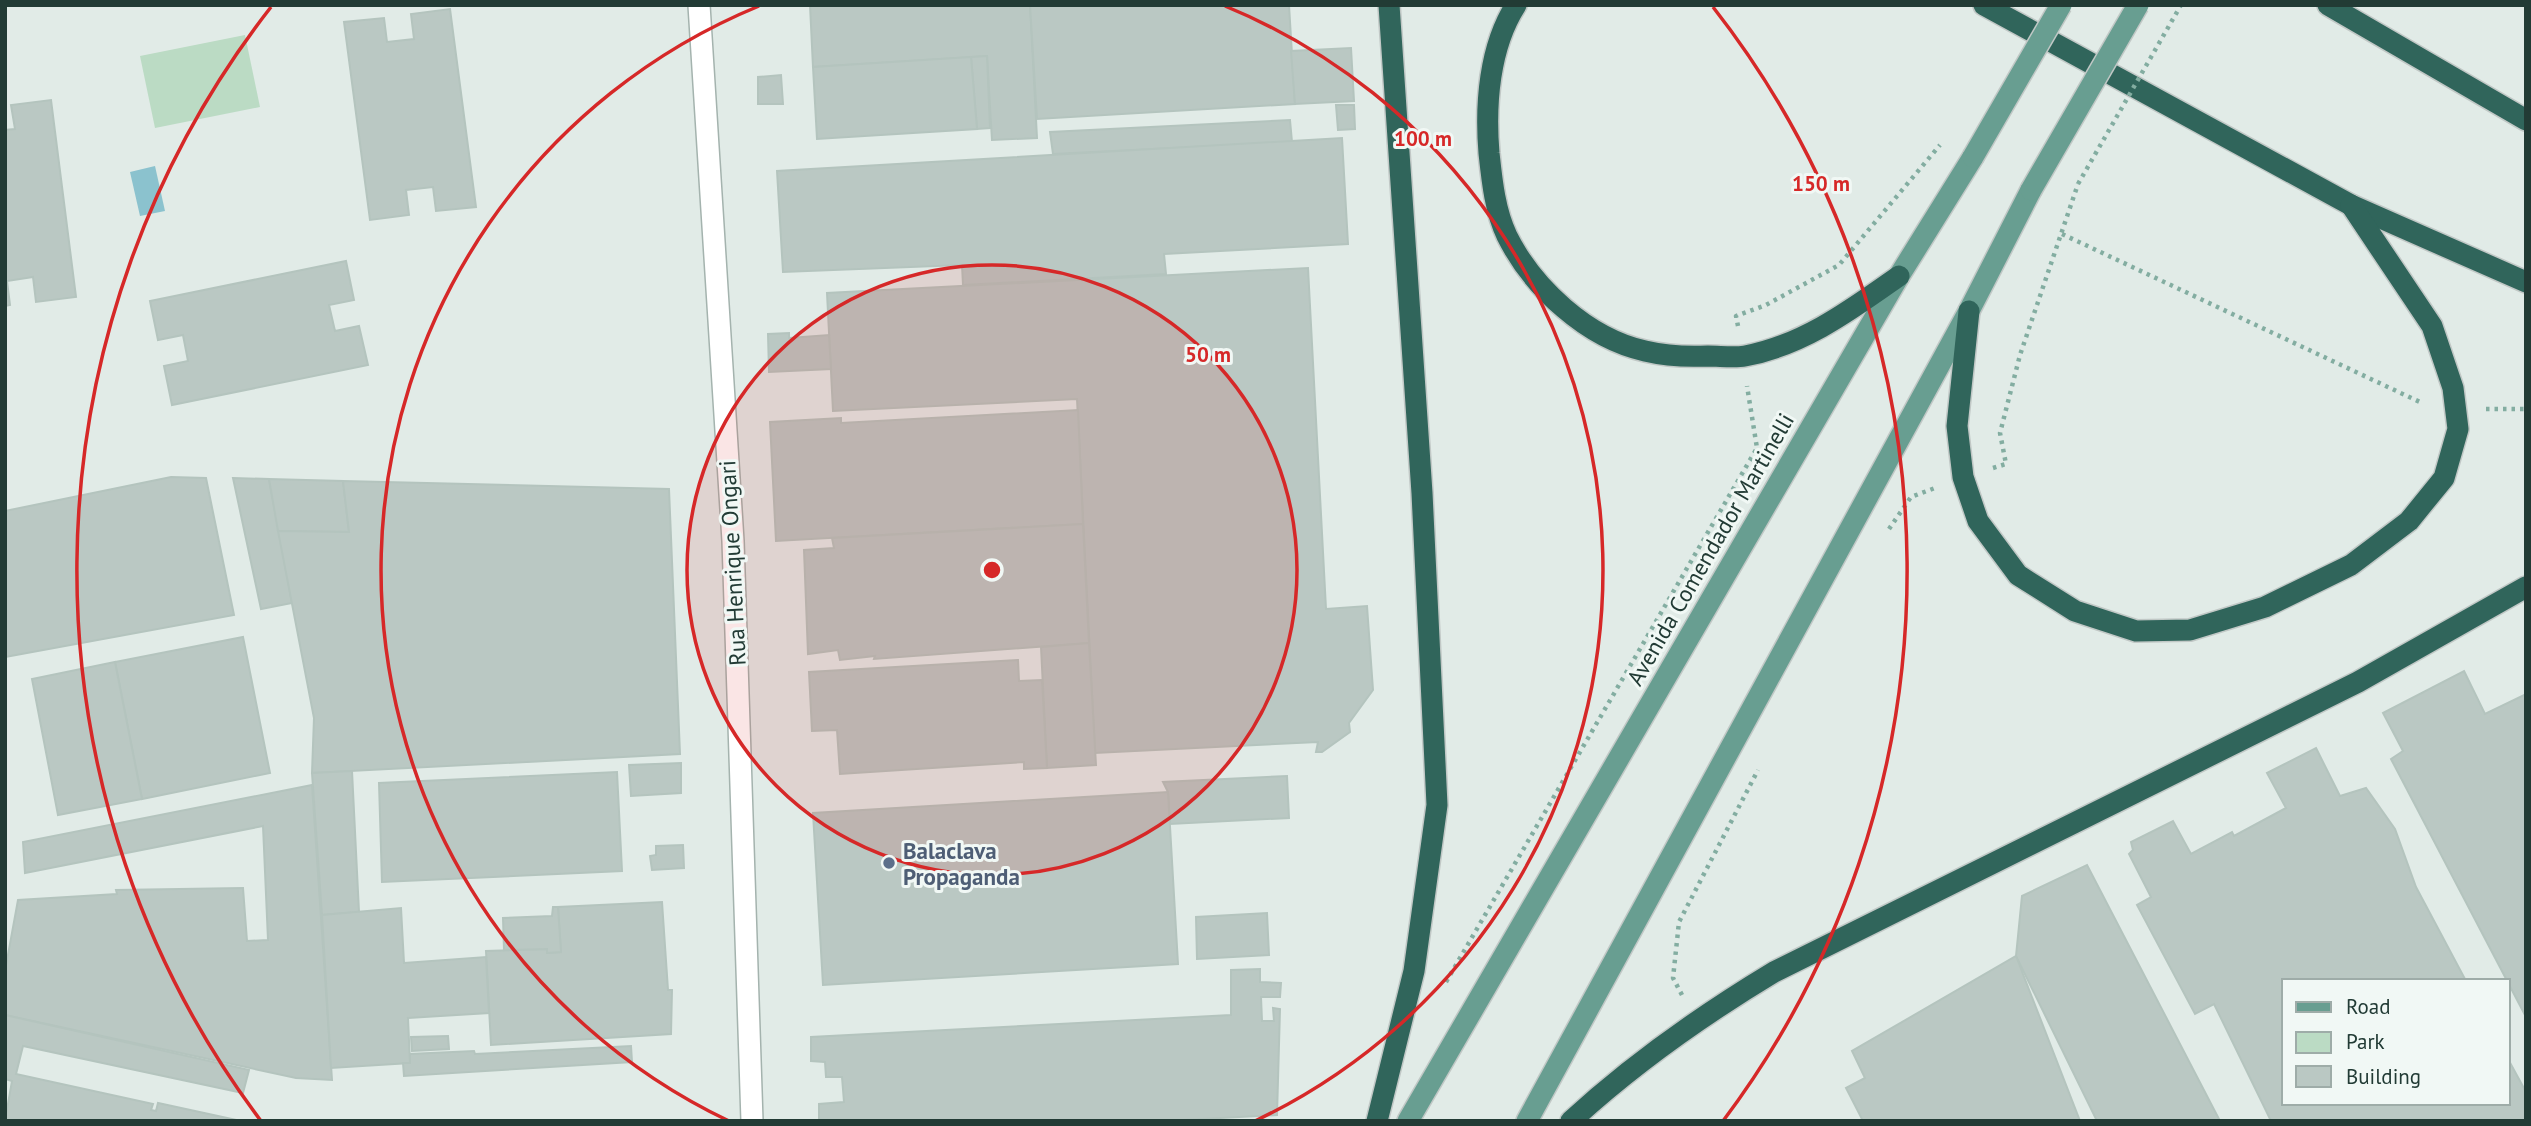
<svg xmlns="http://www.w3.org/2000/svg" width="2531" height="1126" font-family="'PT Sans',sans-serif">
<rect width="100%" height="100%" fill="#e1ebe7"/>
<polygon fill="#bbdbc4" points="245,35 260,107 155,128 140,56"/>
<polygon fill="#8bc2ce" points="155,166 165,211 140,216 130,172"/>
<g fill="#bac8c3" stroke="#b4c4be" stroke-width="2">
<polygon points="810,5 1030,5 1037,138 992,140 987,56 813,67"/>
<polygon points="1030,5 1289,5 1295,104 1037,119"/>
<polygon points="450,9 476,207 436,211 433,187 406,190 409,215 370,220 344,22 384,18 387,42 414,39 411,14"/>
<polygon points="1351,48 1354,101 1295,104 1291,51"/>
<polygon points="987,56 990,128 977,129 971,57"/>
<polygon points="971,57 977,129 817,139 813,67"/>
<polygon points="781,75 783,104 758,104 758,77"/>
<polygon points="51,100 76,297 36,302 33,277 7,281 10,305 5,306 5,130 15,129 11,105"/>
<polygon points="1336,105 1354,105 1355,129 1338,130"/>
<polygon points="1290,120 1292,142 1053,154 1050,132"/>
<polygon points="1342,138 1348,244 1164,254 1166,274 963,285 962,265 783,272 777,171"/>
<polygon points="346,261 354,300 329,305 335,331 359,326 368,365 172,405 164,366 188,361 183,335 158,340 150,301"/>
<polygon points="1308,268 1326,609 1367,606 1373,690 1349,723 1350,732 1322,752 1316,752 1318,742 1095,753 1077,399 833,411 827,293"/>
<polygon points="789,333 789,338 829,335 831,369 769,372 768,334"/>
<polygon points="1078,410 1083,524 776,541 770,422 841,418 841,423"/>
<polygon points="171,477 206,478 234,615 5,657 5,511"/>
<polygon points="233,478 269,479 292,603 261,609"/>
<polygon points="269,479 343,481 349,532 278,531"/>
<polygon points="343,481 669,489 680,754 312,773 314,718 278,531 349,532"/>
<polygon points="1083,524 1089,643 874,659 875,656 840,660 838,650 808,654 804,550 834,548 832,538"/>
<polygon points="243,637 270,773 142,799 115,662"/>
<polygon points="1089,643 1096,765 1047,768 1041,647"/>
<polygon points="1018,660 1019,681 1042,680 1047,768 1024,769 1024,762 840,774 837,730 812,731 809,672"/>
<polygon points="115,662 142,799 58,815 32,679"/>
<polygon points="2464,671 2485,714 2526,694 2526,1017 2391,759 2403,751 2383,713"/>
<polygon points="2316,748 2340,796 2366,788 2395,829 2416,887 2466,981 2284,981 2284,1103 2508,1103 2508,1059 2526,1092 2526,1121 2271,1121 2214,1004 2195,1014 2137,905 2151,897 2129,854 2133,850 2131,842 2173,821 2191,854 2232,832 2234,836 2286,808 2267,773"/>
<polygon points="681,763 681,793 631,796 629,765"/>
<polygon points="352,771 359,912 322,915 312,773"/>
<polygon points="617,772 622,871 382,882 379,783"/>
<polygon points="1287,776 1289,818 1170,824 1168,792 1163,782"/>
<polygon points="312,785 332,1080 296,1078 5,1015 5,971 18,900 117,894 116,890 243,888 247,941 268,940 263,826 25,873 23,842"/>
<polygon points="1168,792 1178,964 823,985 813,813"/>
<polygon points="683,845 684,868 652,870 650,856 656,855 656,846"/>
<polygon points="2087,865 2220,1121 2097,1121 2016,956 2022,896"/>
<polygon points="662,902 668,990 672,990 671,1034 491,1045 486,951 547,949 547,953 561,952 558,907"/>
<polygon points="553,907 558,907 561,952 547,953 547,949 504,950 503,918 552,916"/>
<polygon points="401,908 404,963 486,957 489,1013 408,1018 410,1063 331,1068 322,915"/>
<polygon points="1267,913 1269,955 1197,959 1196,917"/>
<polygon points="2016,956 2080,1121 1863,1121 1846,1088 1865,1078 1852,1051"/>
<polygon points="1260,969 1260,982 1281,983 1280,997 1261,997 1262,1021 1274,1021 1273,1008 1280,1009 1277,1115 1165,1121 819,1121 819,1104 844,1102 842,1077 826,1077 825,1062 811,1061 811,1037 1231,1015 1231,970"/>
<polygon points="5,1015 249,1070 243,1093 23,1046 16,1074 153,1104 151,1110 156,1111 158,1103 241,1121 5,1121 12,1081 5,1079"/>
<polygon points="448,1036 449,1049 412,1051 411,1037"/>
<polygon points="631,1046 632,1062 404,1076 403,1063 410,1063 410,1054 474,1051 475,1054"/>
</g>
<g fill="none" stroke-linecap="round" stroke-linejoin="round">
<g stroke="#a4b3ae" stroke-width="24">
<polyline id="minor" points="699,5 733,541 752,1121"/>
</g>
<g stroke="#c1c8c6" stroke-width="24">
<g id="major">
<polyline points="1408,1121 1899,276 1973,157"/>
<polyline points="1527,1121 1969,311 2031,190"/>
</g>
</g>
<g stroke="#c1c8c6" stroke-width="24">
<g id="highway">
<path d="M1516,5C1489,47 1485,105 1489,153C1492,181 1495,211 1507,236C1533,288 1587,338 1645,351C1666,356 1688,357 1708,356C1720,356 1734,358 1745,356C1804,345 1852,309 1899,276"/>
<polyline points="1984,5 2351,205 2526,282"/>
<polyline points="2328,5 2526,120"/>
<polyline points="1969,311 1957,426 1963,477 1978,521 2018,575 2075,611 2136,631 2190,630 2265,607 2351,565 2409,521 2444,478 2458,429 2453,388 2432,326 2351,205"/>
<polyline points="1377,1121 1414,971 1437,805 1422,493 1389,5"/>
<path d="M1571,1121C1634,1063 1701,1016 1774,972L2358,682L2526,587"/>
</g>
</g>
<g stroke="#83ada1" stroke-width="4.5" stroke-dasharray="3.5 5" stroke-linecap="butt">
<polyline points="2062,234 2422,403"/>
<polyline points="1738,326 1736,316 1766,305 1839,265 1940,145"/>
<polyline points="2486,409 2526,409"/>
<polyline points="1993,468 2006,464 2000,433 2020,355 2078,184"/>
<polyline points="1889,529 1911,497 1935,488"/>
<polyline points="1446,982 1757,448 1747,386"/>
<polyline points="1682,995 1673,978 1679,922 1758,770"/>
</g>
<use href="#minor" stroke="#fff" stroke-width="21"/>
<use href="#major" stroke="#689e91" stroke-width="21"/>
<use href="#highway" stroke="#30655b" stroke-width="21"/>
<g stroke="#c1c8c6" stroke-width="24" stroke-linecap="butt">
<g id="major-bridge">
<polyline points="1973,157 2061,5"/>
<polyline points="2031,190 2138,5"/>
</g>
</g>
<polyline stroke="#83ada1" stroke-width="4.5" stroke-dasharray="3.5 5" stroke-linecap="butt" points="2078,184 2181,5"/>
<use href="#major-bridge" stroke="#689e91" stroke-width="21"/>
</g>
<circle cx="992" cy="570" r="305" fill="#d62828" fill-opacity=".12"/>
<g fill="none" stroke="#d62828" stroke-width="3.5">
<circle cx="992" cy="570" r="305"/>
<path d="M729 1121A610 610 0 0 1 759 6M1225 6A610 610 0 0 1 1255 1121"/>
<path d="M261 1121A915 915 0 0 1 271 7M1713 7A915 915 0 0 1 1723 1121"/>
</g>
<circle fill="#5c6f8a" stroke="#f1f8f5" stroke-width="2.5" cx="889" cy="863" r="7"/>
<g text-anchor="middle" dominant-baseline="central" stroke-width="6" stroke-linejoin="round" paint-order="stroke">
<g font-size="23" fill="#223b35" stroke="#f1f8f5">
<text transform="translate(1710 549) rotate(-60)">Avenida Comendador Martinelli</text>
<text transform="translate(732 563) rotate(-93)">Rua Henrique Ongari</text>
</g>
<g font-size="23" font-weight="bold" fill="#4e5e75" stroke="#f1f8f5" text-anchor="start">
<text x="903" y="850">Balaclava<tspan x="903" dy="26">Propaganda</tspan></text>
</g>
</g>
<circle cx="992" cy="570" r="10" fill="#d62828" stroke="#f1f8f5" stroke-width="3.5"/>
<g font-size="21" text-anchor="middle" font-weight="bold" fill="#d62828" stroke="#f1f8f5" stroke-width="6" stroke-linejoin="round" paint-order="stroke">
<text x="1423" y="146">100 m</text>
<text x="1821" y="191">150 m</text>
<text x="1208" y="362">50 m</text>
</g>
<rect width="2531" height="1126" fill="none" stroke="#223b35" stroke-width="14"/>
<rect x="2282" y="979" width="228" height="126" fill="#f1f8f5" stroke="#9eaca8" stroke-width="2"/>
<rect x="2296" y="1002" width="35" height="10" fill="#689e91" stroke="#9eaca8" stroke-width="2"/>
<text x="2346" y="1014" font-size="21" fill="#223b35">Road</text>
<rect x="2296" y="1032" width="35" height="21" fill="#bbdbc4" stroke="#9eaca8" stroke-width="2"/>
<text x="2346" y="1049" font-size="21" fill="#223b35">Park</text>
<rect x="2296" y="1066" width="35" height="21" fill="#bac8c3" stroke="#9eaca8" stroke-width="2"/>
<text x="2346" y="1084" font-size="21" fill="#223b35">Building</text>
</svg>
